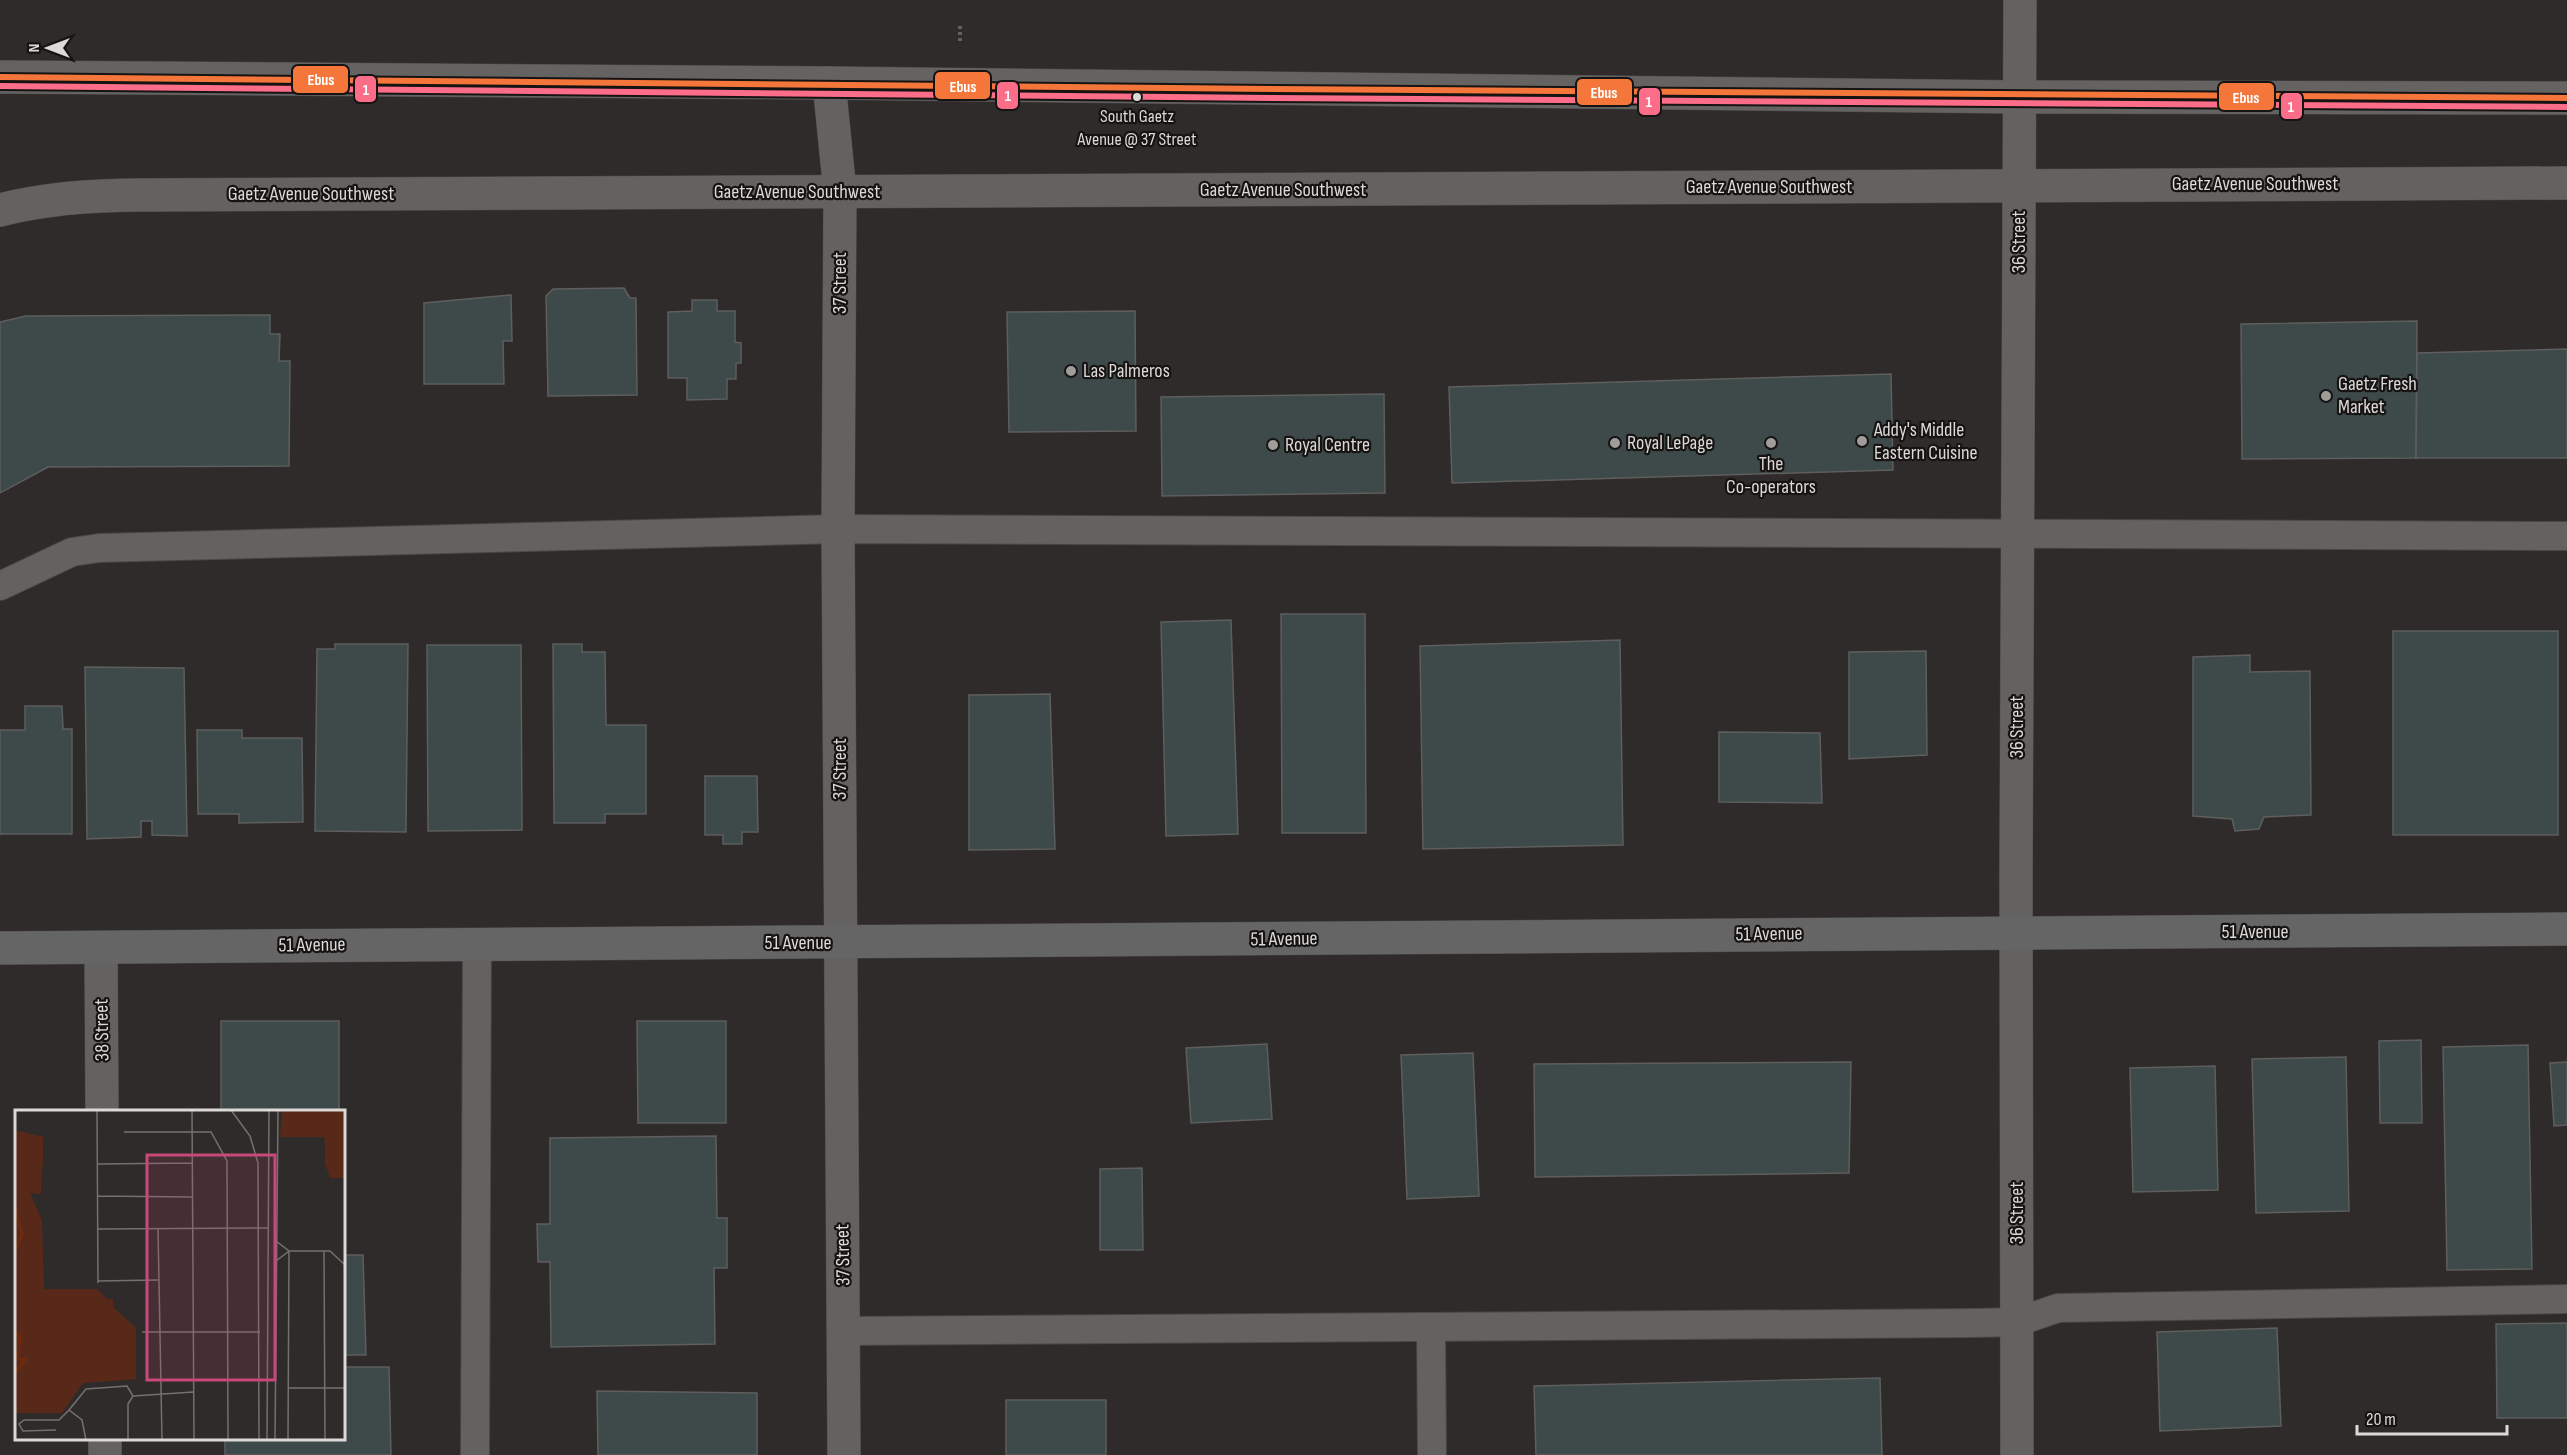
<svg xmlns="http://www.w3.org/2000/svg" width="2567" height="1455" font-family="'Sofia Sans Condensed',sans-serif">
<rect width="100%" height="100%" fill="#2e2b2a"/>
<g fill="#3e4a49" stroke="#5e5e5d" stroke-width="1.5">
<polygon points="624,288 630,298 636,298 637,395 548,396 546,296 553,289"/>
<polygon points="511,295 512,341 503,341 504,384 424,384 424,303"/>
<polygon points="692,300 717,300 717,311 735,311 735,342 741,343 741,363 736,363 736,379 727,379 727,399 687,400 687,378 668,378 668,312 692,311"/>
<polygon points="1135,311 1136,431 1009,432 1007,312"/>
<polygon points="270,315 270,334 280,334 279,361 290,361 289,466 48,467 0,493 0,322 26,316"/>
<polygon points="2417,321 2416,458 2242,459 2241,324"/>
<polygon points="2567,349 2567,458 2416,458 2417,353"/>
<polygon points="1891,374 1893,470 1452,483 1449,387"/>
<polygon points="1384,394 1385,493 1162,496 1161,397"/>
<polygon points="1281,614 1365,614 1366,833 1282,833"/>
<polygon points="1231,620 1238,834 1166,836 1161,622"/>
<rect x="2393" y="631" width="165" height="204"/>
<polygon points="1620,640 1623,845 1423,849 1420,646"/>
<polygon points="335,644 408,644 406,832 315,831 317,649 335,649"/>
<polygon points="553,644 582,644 582,652 605,652 606,725 646,725 646,814 605,814 605,823 554,823"/>
<polygon points="427,645 521,645 522,830 428,831"/>
<polygon points="1926,651 1927,755 1849,759 1849,652"/>
<polygon points="2250,655 2250,672 2310,671 2311,815 2264,817 2259,829 2235,831 2232,819 2193,816 2193,657"/>
<polygon points="85,667 184,668 187,836 152,835 152,821 141,821 141,837 87,839"/>
<polygon points="1050,694 1055,849 969,850 969,695"/>
<polygon points="25,706 62,706 63,729 72,729 72,834 0,834 0,730 25,730"/>
<polygon points="197,730 242,730 242,738 302,738 303,822 239,823 239,814 198,814"/>
<polygon points="1719,732 1820,733 1822,803 1719,802"/>
<polygon points="705,776 757,776 758,832 742,832 742,844 723,844 723,835 705,835"/>
<rect x="221" y="1021" width="118" height="91"/>
<polygon points="637,1021 726,1021 726,1123 638,1123"/>
<polygon points="2421,1040 2422,1123 2380,1123 2379,1041"/>
<polygon points="1267,1044 1272,1119 1191,1123 1186,1048"/>
<polygon points="2528,1045 2532,1269 2447,1270 2443,1047"/>
<polygon points="1473,1053 1479,1196 1407,1199 1401,1055"/>
<polygon points="2346,1057 2349,1211 2256,1213 2252,1059"/>
<polygon points="1851,1062 1849,1173 1535,1177 1534,1064"/>
<polygon points="2567,1062 2567,1125 2554,1126 2550,1063"/>
<polygon points="2215,1066 2218,1190 2133,1192 2130,1068"/>
<polygon points="716,1136 717,1218 727,1218 727,1268 714,1268 715,1344 551,1347 550,1262 538,1262 537,1224 550,1224 550,1138"/>
<polygon points="1142,1168 1143,1250 1100,1250 1100,1169"/>
<polygon points="344,1255 363,1255 366,1355 344,1355"/>
<polygon points="2567,1323 2567,1418 2497,1418 2496,1324"/>
<polygon points="2277,1328 2281,1426 2160,1431 2157,1332"/>
<polygon points="344,1367 389,1367 391,1455 225,1455 225,1438 344,1438"/>
<polygon points="1880,1378 1882,1455 1536,1455 1534,1386"/>
<polygon points="597,1391 757,1393 757,1455 598,1455"/>
<rect x="1006" y="1400" width="100" height="55"/>
</g>
<g fill="none" stroke-linecap="round" stroke-linejoin="round">
<g stroke="#494747" stroke-width="30">
<g id="lane">
<polyline points="0,586 72,552 99,548 838,529 2567,536"/>
<polyline points="1431,1327 1432,1455"/>
<polyline points="844,1331 1973,1323 2017,1322 2058,1308 2567,1299"/>
<polyline points="475,1455 477,944"/>
</g>
</g>
<g stroke="#494747" stroke-width="34">
<g id="street">
<polyline points="829,83 840,192 838,529 844,1455"/>
<path d="M0,210C47,198 94,195 142,195L2567,183"/>
<polyline points="101,948 102,1112"/>
<polyline points="105,1438 105,1455"/>
<polyline points="2017,1455 2016,874 2020,0"/>
</g>
</g>
<g stroke="#494747" stroke-width="34">
<polyline id="secondary" points="0,948 2567,929"/>
</g>
<g stroke="#494747" stroke-width="34">
<polyline id="primary" points="0,77 829,83 2019,97 2567,98"/>
</g>
<polyline stroke="#626160" stroke-width="4" stroke-dasharray="3 3" stroke-linecap="butt" points="960,41 960,24"/>
<use href="#lane" stroke="#646261" stroke-width="28"/>
<use href="#street" stroke="#646261" stroke-width="33"/>
<use href="#secondary" stroke="#666565" stroke-width="33"/>
<use href="#primary" stroke="#656262" stroke-width="33"/>
<g stroke="#161313" stroke-width="10">
<path id="bus-1" d="M0,77C856,83 1711,96 2567,98"/>
</g>
<g stroke="#161313" stroke-width="10">
<path id="bus-2" d="M0,86C856,92 1711,105 2567,107"/>
</g>
<use href="#bus-1" stroke="#f5763a" stroke-width="6"/>
<use href="#bus-2" stroke="#fb6d88" stroke-width="6"/>
</g>
<circle fill="#dcd9d7" stroke="#161313" stroke-width="2" cx="1137" cy="97" r="5"/>
<g fill="#9f9c9a" stroke="#161313" stroke-width="2">
<circle cx="1071" cy="371" r="6"/>
<circle cx="2326" cy="396" r="6"/>
<circle cx="1862" cy="441" r="6"/>
<circle cx="1615" cy="443" r="6"/>
<circle cx="1771" cy="443" r="6"/>
<circle cx="1273" cy="445" r="6"/>
</g>
<g text-anchor="middle" dominant-baseline="central" stroke-width="4.5" stroke-linejoin="round" paint-order="stroke">
<g font-size="18" fill="#dcd9d7" stroke="#161313">
<text x="1137" y="116">South Gaetz<tspan x="1137" dy="23">Avenue @ 37 Street</tspan></text>
</g>
<g font-size="20" fill="#dcd9d7" stroke="#161313">
<text x="2255" y="184">Gaetz Avenue Southwest</text>
<text x="1769" y="187">Gaetz Avenue Southwest</text>
<text x="1283" y="190">Gaetz Avenue Southwest</text>
<text x="797" y="192">Gaetz Avenue Southwest</text>
<text x="311" y="194">Gaetz Avenue Southwest</text>
<text transform="translate(2019 242) rotate(-90)">36 Street</text>
<text transform="translate(840 283) rotate(-90)">37 Street</text>
<text transform="translate(2017 727) rotate(-90)">36 Street</text>
<text transform="translate(840 769) rotate(-90)">37 Street</text>
<text x="2255" y="932">51 Avenue</text>
<text transform="translate(1769 934) rotate(-1)">51 Avenue</text>
<text transform="translate(1284 939) rotate(-1)">51 Avenue</text>
<text x="798" y="943">51 Avenue</text>
<text transform="translate(312 945) rotate(-1)">51 Avenue</text>
<text transform="translate(102 1030) rotate(-91)">38 Street</text>
<text transform="translate(2017 1213) rotate(-90)">36 Street</text>
<text transform="translate(843 1255) rotate(-91)">37 Street</text>
</g>
<g font-size="20" fill="#dcd9d7" stroke="#161313" text-anchor="start">
<text x="1083" y="371">Las Palmeros</text>
<text x="2338" y="384">Gaetz Fresh<tspan x="2338" dy="23">Market</tspan></text>
<text x="1874" y="430">Addy's Middle<tspan x="1874" dy="23">Eastern Cuisine</tspan></text>
<text x="1627" y="443">Royal LePage</text>
<text x="1285" y="445">Royal Centre</text>
<text x="1771" y="464" text-anchor="middle">The<tspan x="1771" dy="23">Co-operators</tspan></text>
</g>
</g>
<g transform="translate(15 1110)">
<rect width="330" height="330" fill="#2e2b2a"/>
<path d="M267,0H330V68H315L309,27H265ZM0,20L28,27L26,84L15,83L27,111L29,179H82L92,189H98V197L121,218V269L68,273L47,303H1L0,307Z" fill="#582919"/>
<path d="M285,0H330V68H315L310,53V34L322,12L308,4L290,12L285,9ZM18,25L28,27V56L0,66V38ZM0,171L9,190L44,222L58,225L75,221L104,203L121,218V269L68,273L47,303H0Z" fill="#582919"/>
<path fill="none" stroke="#70290b" stroke-width="3" d="M0,97L7,125L0,140M0,221L5,227L2,249L10,250L0,263"/>
<path fill="none" stroke="#74716f" stroke-width="1.5" d="M82,0L83,173M177,0L179,330M216,0L235,26L243,53L244,330M109,22H196L212,51L213,330M83,54L177,53M83,86L177,87M83,119L253,118M143,119L147,330M309,141L310,330M261,151L274,141L261,131M83,171L143,170M127,222H245M273,278H330M118,286L178,282M54,300L71,279L112,276L118,286M41,320L8,321L4,314L9,310H44L54,300L67,310L71,330M113,330V294L118,286M252,330L254,0M260,330L263,0M273,330L274,141H315L330,155"/>
<path fill="#c8487a" fill-opacity="0.15" stroke="#c8487a" stroke-width="3" d="M132,45H260V270H132Z"/>
<rect width="330" height="330" fill="none" stroke="#dcd9d7" stroke-width="3"/>
</g>
<g stroke="#161313" stroke-width="2">
<rect x="292" y="65" width="57" height="29" rx="6" fill="#f5763a"/>
<rect x="934" y="71" width="57" height="29" rx="6" fill="#f5763a"/>
<rect x="354" y="75" width="23" height="28" rx="6" fill="#fb6d88"/>
<rect x="1576" y="78" width="57" height="28" rx="6" fill="#f5763a"/>
<rect x="996" y="81" width="23" height="29" rx="6" fill="#fb6d88"/>
<rect x="2218" y="82" width="57" height="29" rx="6" fill="#f5763a"/>
<rect x="1638" y="87" width="23" height="29" rx="6" fill="#fb6d88"/>
<rect x="2280" y="92" width="23" height="28" rx="6" fill="#fb6d88"/>
</g>
<g font-size="16" text-anchor="middle" font-weight="bold" fill="#fff">
<text x="321" y="85">Ebus</text>
<text x="963" y="92">Ebus</text>
<text x="366" y="95">1</text>
<text x="1604" y="98">Ebus</text>
<text x="1008" y="101">1</text>
<text x="2246" y="103">Ebus</text>
<text x="1649" y="107">1</text>
<text x="2291" y="112">1</text>
</g>
<g transform="translate(48 48) rotate(270)" stroke="#161313" stroke-width="4.5" paint-order="stroke">
<path d="M0-4.5L10 22L0 15L-10 22Z" fill="#dcd9d7"/>
<text y="-9" font-size="16" font-weight="bold" text-anchor="middle" fill="#dcd9d7">N</text>
</g>
<path d="M2357 1425v9h150v-9" fill="none" stroke="#dcd9d7" stroke-width="3"/>
<text x="2366" y="1425" font-size="18" fill="#dcd9d7" stroke="#161313" stroke-width="4.5" paint-order="stroke">20 m</text>
</svg>
